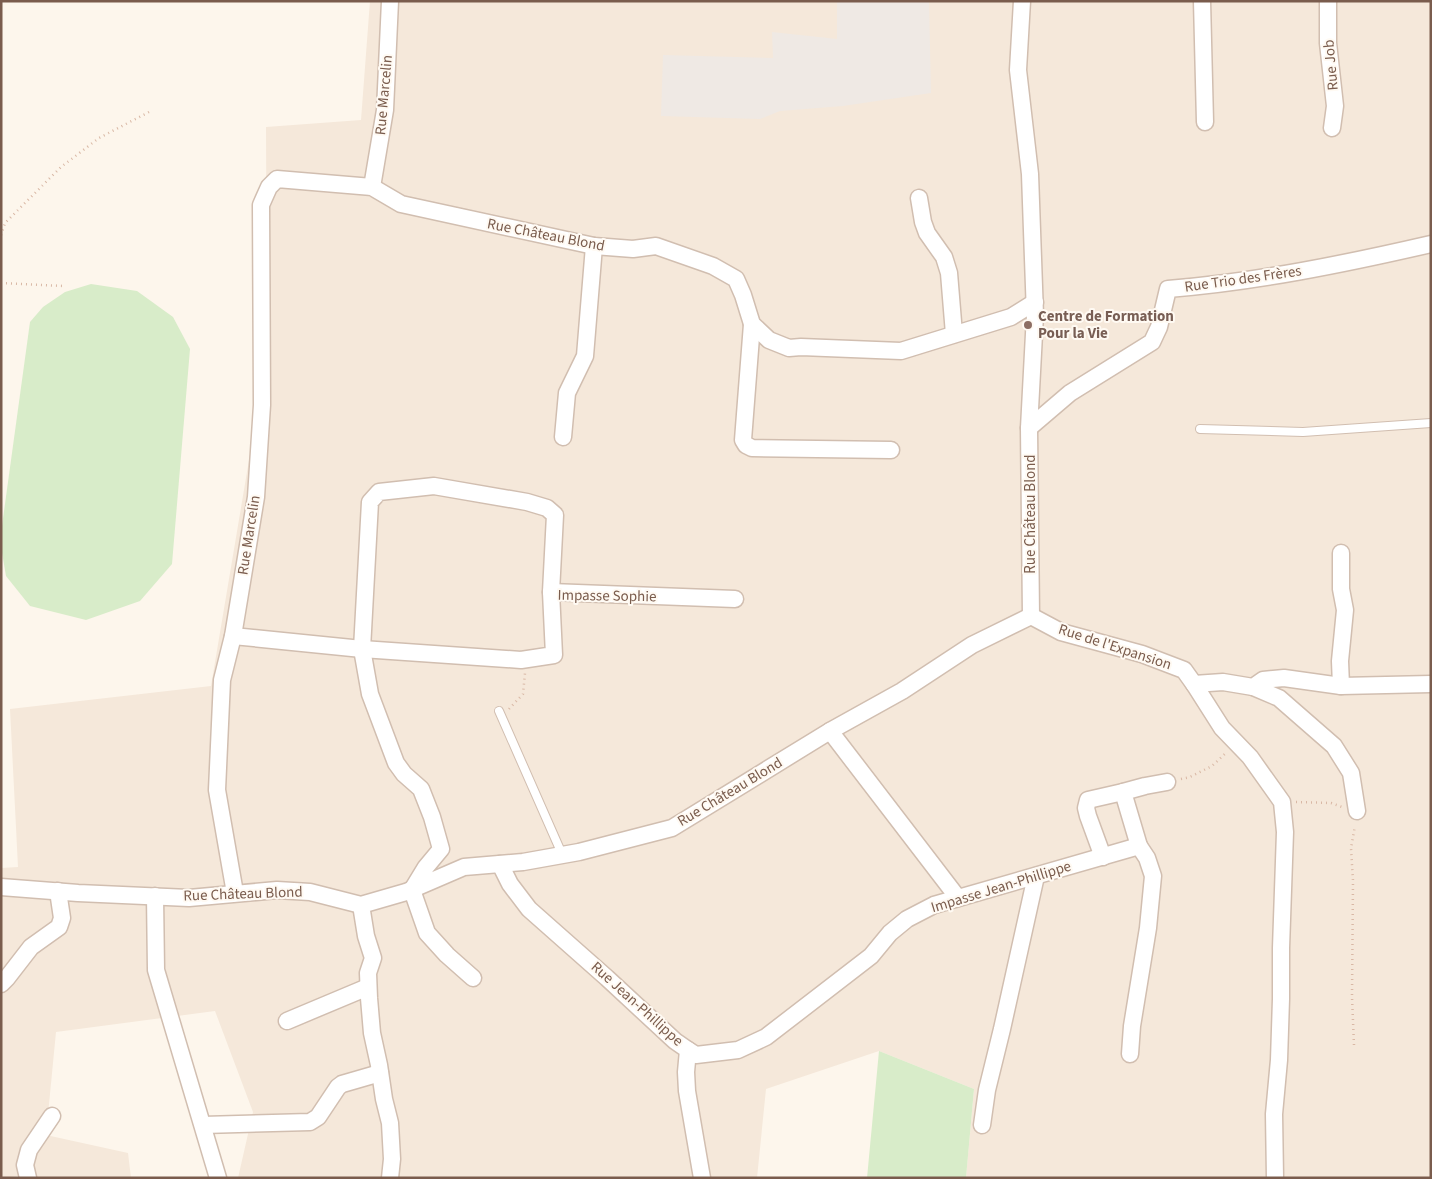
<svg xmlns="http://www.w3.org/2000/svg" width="1432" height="1179" font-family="'Source Sans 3',sans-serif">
<rect width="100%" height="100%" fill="#fdf6ec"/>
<polygon fill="#f5e8da" points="370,1 1431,1 1431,1178 966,1178 974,1089 879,1051 766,1089 757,1178 238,1178 253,1112 215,1011 56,1032 46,1135 128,1153 131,1178 19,1178 18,1176 1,1178 1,868 18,867 10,709 211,686 267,353 266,127 361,120"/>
<polygon fill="#efe9e4" points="837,1 929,1 931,93 843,106 780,111 760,119 661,116 663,55 773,58 772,32 837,39"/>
<g fill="#d8ecc9">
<polygon points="91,284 137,291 173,317 190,349 172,564 140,601 86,620 30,606 6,576 1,547 1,533 30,322 43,307 65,292"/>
<polygon points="879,1051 974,1089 966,1178 867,1178"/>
</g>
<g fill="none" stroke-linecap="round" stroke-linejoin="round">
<g stroke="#d1beb0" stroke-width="10">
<g id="service">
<polyline points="1200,429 1303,432 1431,423"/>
<polyline points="499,711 562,854"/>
</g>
</g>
<g stroke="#d1beb0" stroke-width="19">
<g id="minor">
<polyline points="1022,1 1018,70 1030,174 1035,315 1029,428 1031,616"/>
<polyline points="1202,1 1205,122"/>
<polyline points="1328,1 1328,43 1335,106 1332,128"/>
<polyline points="372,187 385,110 390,1"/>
<polyline points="919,198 923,222 927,233 944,257 949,273 954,334"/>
<polyline points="752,324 743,440 746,445 752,448 891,450"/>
<path d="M1029,428L1070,393L1152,342L1159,327L1168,289C1256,282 1344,264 1431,244"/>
<polyline points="563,437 567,393 585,356 594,246"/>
<polyline points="1031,616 1061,632 1142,654 1184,670 1194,684 1223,682 1253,687 1263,680 1284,678 1341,686 1431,684"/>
<polyline points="233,636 362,649 521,660 554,655 551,592 735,599"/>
<polyline points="1194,684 1222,728 1250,757 1282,802 1285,832 1281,948 1281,999 1279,1060 1274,1114 1275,1178"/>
<polyline points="1341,686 1340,661 1345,610 1341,589 1341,553"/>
<polyline points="1253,687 1279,698 1334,746 1351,773 1357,811"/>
<polyline points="830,731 958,898"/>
<polyline points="1103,857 1088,816 1086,808 1088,800 1123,792"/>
<polyline points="500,864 510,884 529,909 607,978 675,1041 688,1050 686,1072 687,1091 702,1178"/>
<polyline points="1,887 78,893 189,898 277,890 310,892 361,905 406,892 464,867 523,862 579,852 672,828 830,731 902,691 972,645 1031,616"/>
<polyline points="235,893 217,790 222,680 233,636 256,497 262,405 261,205 269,187 277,179 372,187 401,204 594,246 633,249 656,246 713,266 736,279 743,295 752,324 769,340 789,348 801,347 901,351 1011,317 1035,302"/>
<polyline points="155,896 156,970 218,1178"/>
<polyline points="361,905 366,936 373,958 368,973 369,998 372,1033 379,1065 384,1099 390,1123 392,1159 390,1178"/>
<polyline points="473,978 447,955 427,933 412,890 426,867 441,849 432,817 421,789 404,774 396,763 370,694 362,649 370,502 379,492 434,486 527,502 547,508 555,515 551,592"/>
<polyline points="1,984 7,978 31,947 59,927 62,918 58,891"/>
<polyline points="287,1021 368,987"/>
<polyline points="688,1050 696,1055 738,1050 766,1037 871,956 890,933 907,919 934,905 1139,846 1123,792 1145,786 1167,782"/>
<polyline points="1130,1054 1132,1026 1148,928 1153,876 1147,858 1139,846"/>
<polyline points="203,1125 310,1122 318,1117 338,1087 342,1084 380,1073"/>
<polyline points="982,1125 987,1090 1002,1029 1036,876"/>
<polyline points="28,1178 25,1165 29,1150 52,1116"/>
</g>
</g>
<g stroke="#d9b8a5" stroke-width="2.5" stroke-dasharray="1 4" stroke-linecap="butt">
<polyline points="1,235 5,223 61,167 99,138 149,112"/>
<polyline points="1,283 64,286"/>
<polyline points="509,709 523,694 525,673"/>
<polyline points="1181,779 1190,777 1212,766 1227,752"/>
<polyline points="1296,802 1331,803 1342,807"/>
<polyline points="1354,1045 1352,997 1353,881 1351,848 1355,826"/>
</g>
<use href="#service" stroke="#fff" stroke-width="8"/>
<use href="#minor" stroke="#fff" stroke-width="16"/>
</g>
<circle fill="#8d6e63" stroke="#fffaf3" stroke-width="2" cx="1028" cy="325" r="5"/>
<g text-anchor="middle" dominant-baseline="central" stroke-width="4" stroke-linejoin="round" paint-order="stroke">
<g font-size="15" fill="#7a5c4d" stroke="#fffaf3">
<text transform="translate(1331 65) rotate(-95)">Rue Job</text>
<text transform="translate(384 95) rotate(-85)">Rue Marcelin</text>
<text transform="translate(546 235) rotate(11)">Rue Château Blond</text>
<text transform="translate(1243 279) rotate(-8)">Rue Trio des Frères</text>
<text transform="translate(1030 514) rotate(-90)">Rue Château Blond</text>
<text transform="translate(249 535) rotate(-81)">Rue Marcelin</text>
<text transform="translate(607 596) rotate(1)">Impasse Sophie</text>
<text transform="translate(1115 647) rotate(18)">Rue de l'Expansion</text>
<text transform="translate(730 792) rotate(-31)">Rue Château Blond</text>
<text transform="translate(1001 887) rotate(-17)">Impasse Jean-Phillippe</text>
<text transform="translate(243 894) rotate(-2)">Rue Château Blond</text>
<text transform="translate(637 1004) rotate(42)">Rue Jean-Phillippe</text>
</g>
<g font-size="15" font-weight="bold" fill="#785e54" stroke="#fffaf3" text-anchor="start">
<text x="1038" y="316">Centre de Formation<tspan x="1038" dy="17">Pour la Vie</tspan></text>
</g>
</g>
<rect width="1432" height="1179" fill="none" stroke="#7a5c4d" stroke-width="5"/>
</svg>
